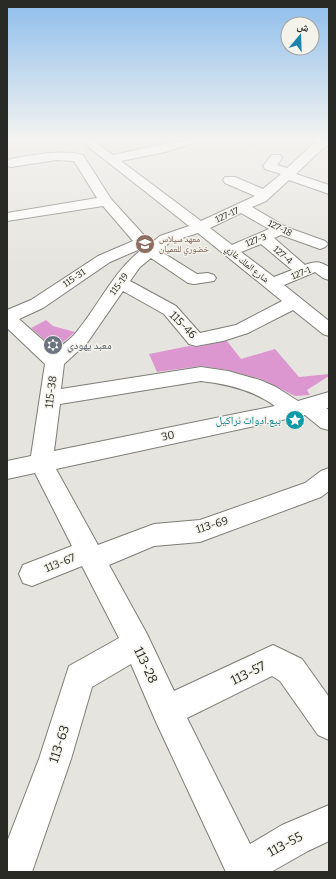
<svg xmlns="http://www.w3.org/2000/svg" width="336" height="879" font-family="Bitter,'Noto Naskh Arabic',serif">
<rect width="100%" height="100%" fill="#e6e4de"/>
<g fill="#dd97d0">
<polygon points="46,320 53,326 75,332 55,349 31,328"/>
<polygon points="227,341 241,359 275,349 299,377 329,374 329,376 307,390 310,395 295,396 261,379 228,370 201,366 157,372 149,354 189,346 196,347"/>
</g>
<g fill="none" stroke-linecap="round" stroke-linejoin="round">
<g stroke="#7e7d77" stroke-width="2">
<path id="minor" d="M81,141H94L113,155C138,150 167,141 192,141L190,144L165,152L121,161L201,221L255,196L225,183L223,180L225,177H235L263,189L281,174L265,169L263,166L272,155H280L282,158L277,165L287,168L314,143L319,141H329V145L322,149L296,174L329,185V194L289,180L266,201L252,207L286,227L325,241L328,244L325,247L320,249L281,235L274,238L305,265C315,261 320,261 329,267V280L323,278L315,272L284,285L329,321V336L323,334L293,310L248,333L223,341L196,346L189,344L164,314L123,291L87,343L64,364L61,389L201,367L228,371L260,380L276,387L298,401L329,392V408H326L329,410V430L321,428L305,415L56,469L98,545L154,524L200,520L305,483L321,471L329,468V491L321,497L200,542L154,546L109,565L147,634L174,691L273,645L302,659L329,697V740L318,735L280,681L272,676L187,718L250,844L282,825L329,805V841L308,851L271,872H226L156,722L131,664L92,687L71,759L32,872H7V842L39,759L69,666L119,638L82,566L32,586L23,583L19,574L23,565L72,546L35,473L7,479V461L31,456L45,364L7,328V310L31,300L98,256L133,241L103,206L7,221V213L97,198L74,161L56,160L11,167L7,166V160C29,155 62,149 83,155L111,199L151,243L160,236L189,226ZM241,213L269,229L232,245L210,228ZM198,233L282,301L236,325L200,333L176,306L130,281L140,267L151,258L188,283L194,284L214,281L216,278L214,275L208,273L197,274L160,251L170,242ZM261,244L292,270L274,277L241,252ZM140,249L141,250C112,273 98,307 74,335C68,341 61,346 55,351L19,319L43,308L110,262ZM201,381C228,384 253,390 275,406L54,451L60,404Z"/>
</g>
<use href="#minor" fill="#fff" fill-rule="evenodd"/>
</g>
<linearGradient id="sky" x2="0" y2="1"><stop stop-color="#8ebeec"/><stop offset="0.53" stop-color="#f4f3f0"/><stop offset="1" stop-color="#f4f3f0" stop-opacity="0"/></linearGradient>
<rect width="336" height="264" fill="url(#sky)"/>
<defs>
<g id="school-disc" transform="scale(1)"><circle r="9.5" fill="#8d6e63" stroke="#f3f2eb"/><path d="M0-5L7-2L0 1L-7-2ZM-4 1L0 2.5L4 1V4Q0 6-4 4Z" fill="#fff"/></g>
<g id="synagogue-disc" transform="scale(1)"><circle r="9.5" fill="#6b7280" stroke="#f3f2eb"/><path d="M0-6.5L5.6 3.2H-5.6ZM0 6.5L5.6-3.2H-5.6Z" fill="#fff"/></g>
<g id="sight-disc" transform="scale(1)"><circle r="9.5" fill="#0f9aa8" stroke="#f3f2eb"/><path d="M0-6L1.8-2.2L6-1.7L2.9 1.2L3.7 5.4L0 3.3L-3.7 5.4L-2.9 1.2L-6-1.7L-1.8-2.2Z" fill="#fff"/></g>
</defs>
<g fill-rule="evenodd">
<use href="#school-disc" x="145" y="244"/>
<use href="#synagogue-disc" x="53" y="345"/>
<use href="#sight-disc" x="295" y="420"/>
</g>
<g text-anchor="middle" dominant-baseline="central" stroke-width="3" stroke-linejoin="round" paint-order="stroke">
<g font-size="9" fill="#292926" stroke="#f3f2eb">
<text transform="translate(227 215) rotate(-24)">127-17</text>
<text transform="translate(280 228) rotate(26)">127-18</text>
<text transform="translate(256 240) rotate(-22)">127-3</text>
<text transform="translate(283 255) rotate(41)">127-4</text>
<text transform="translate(247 264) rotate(39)">شارع الملك غازي</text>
<text transform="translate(301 273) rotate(-22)">127-1</text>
<text transform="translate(74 278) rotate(-34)">115-31</text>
<text transform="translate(119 284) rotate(-54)">115-19</text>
</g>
<g font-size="9" fill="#785e54" stroke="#f3f2eb" text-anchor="start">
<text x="159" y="239">معهد سيلاس<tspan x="159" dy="10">خضوري للعميان</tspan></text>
</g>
<g font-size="11" fill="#292926" stroke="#f3f2eb">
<text transform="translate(183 325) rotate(46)">115-46</text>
<text transform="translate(51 392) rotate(-83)">115-38</text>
<text transform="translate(168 436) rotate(-12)">30</text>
<text transform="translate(212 525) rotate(-17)">113-69</text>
<text transform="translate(60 563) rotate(-22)">113-67</text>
</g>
<g font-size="11" fill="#5b616d" stroke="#f3f2eb" text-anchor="start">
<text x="67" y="345">معبد يهودي</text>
</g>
<g font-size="11" fill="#0d838f" stroke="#f3f2eb" text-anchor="end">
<text x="281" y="420">بيع ادوات نراكيل</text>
</g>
<g font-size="13" fill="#292926" stroke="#f3f2eb">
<text transform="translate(146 665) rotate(65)">113-28</text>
<text transform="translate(248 673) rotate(-26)">113-57</text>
<text transform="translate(59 744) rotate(-72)">113-63</text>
<text transform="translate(285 844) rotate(-28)">113-55</text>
</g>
</g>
<rect width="336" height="879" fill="none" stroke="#292926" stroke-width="16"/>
<g transform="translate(300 36) rotate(19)"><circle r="19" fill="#f3f2eb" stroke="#a2a29c"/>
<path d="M0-3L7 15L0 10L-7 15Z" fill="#1c83ad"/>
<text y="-6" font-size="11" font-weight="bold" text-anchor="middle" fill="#292926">ش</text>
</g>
</svg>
